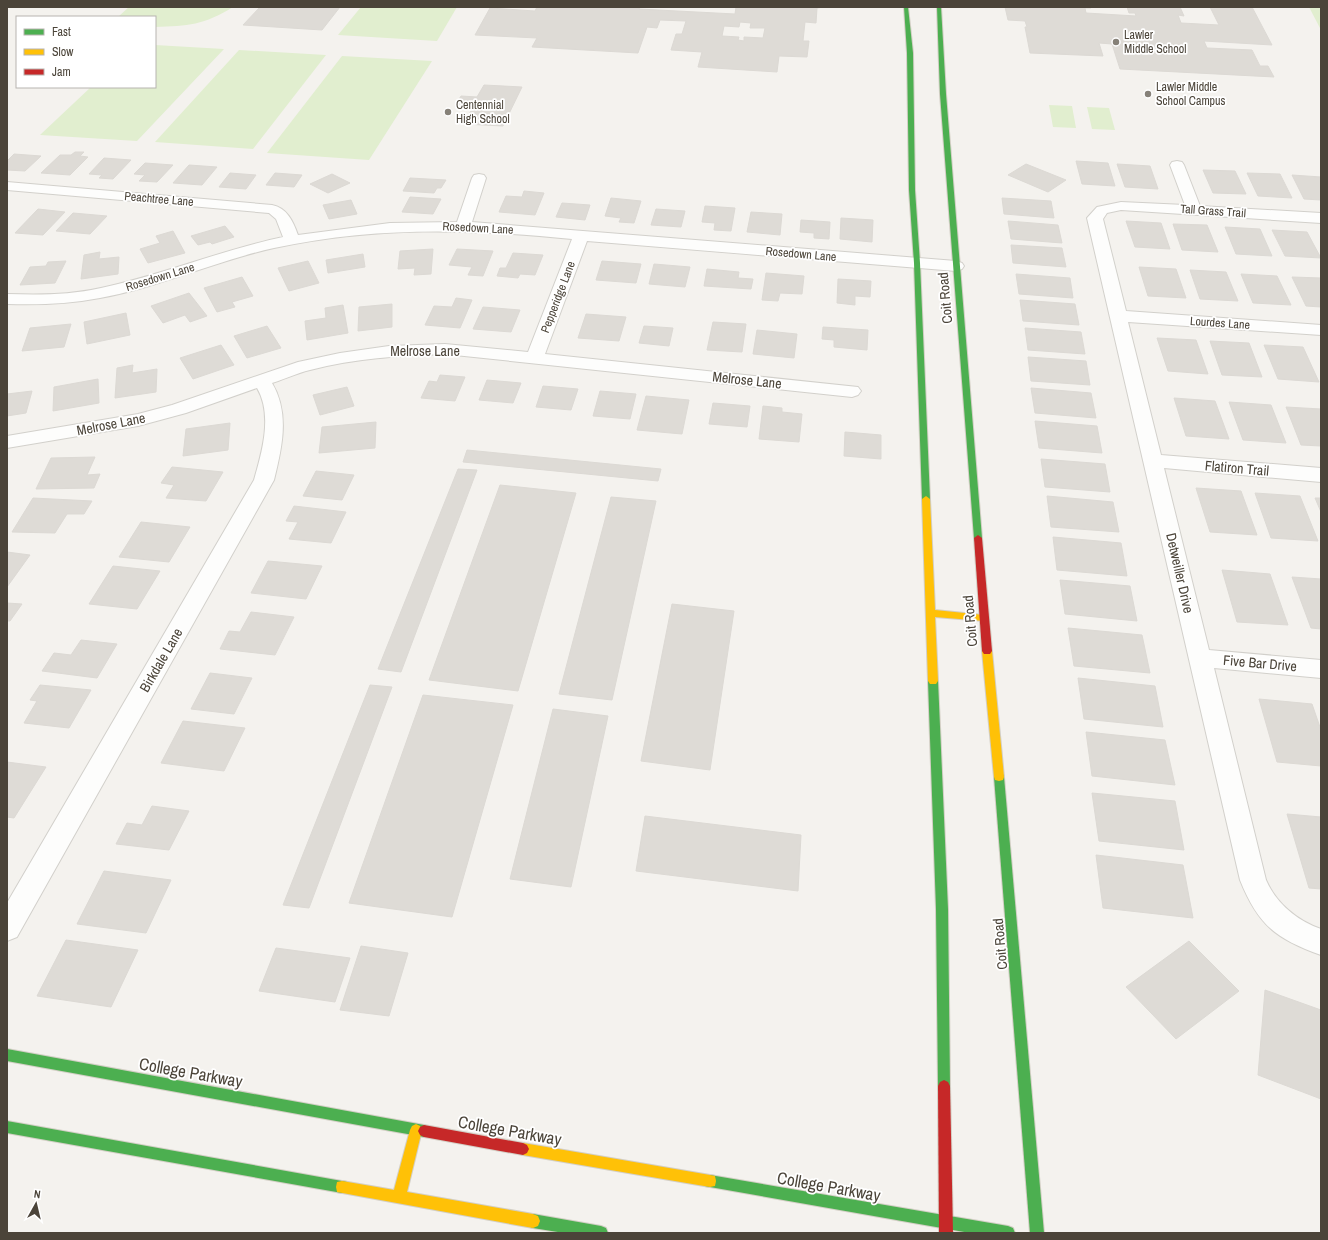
<svg xmlns="http://www.w3.org/2000/svg" width="1328" height="1240" font-family="'Archivo Narrow',sans-serif">
<rect width="100%" height="100%" fill="#f4f2ee"/>
<g fill="#e1eecf">
<path d="M129,7H233C204,25 188,26 155,27V17H118Z"/>
<polygon points="361,7 457,7 437,41 338,35"/>
<polygon points="1309,7 1321,7 1321,30"/>
<polygon points="155,45 224,49 137,141 40,135 91,87 155,87"/>
<polygon points="239,50 326,55 253,149 155,142"/>
<polygon points="342,56 432,61 369,160 267,153"/>
<polygon points="1049,105 1072,106 1076,128 1053,127"/>
<polygon points="1087,107 1109,108 1115,130 1092,129"/>
</g>
<g fill="#dedbd6" stroke="#dcd9d4" fill-rule="evenodd">
<polygon points="260,7 340,7 322,30 243,25"/>
<path d="M537,7H640L639,9L735,14L736,7H824L817,8L816,23L805,22L803,41H809L807,57L779,56L777,72L698,67L702,52L671,50L676,34H682L686,21L660,20L657,28L647,27L638,53L532,47L537,38L475,35L490,8L535,11ZM740,22L751,23L750,28H765L763,38L744,37V41L738,40L739,37L722,36L724,26L739,27Z"/>
<polygon points="1005,7 1091,7 1091,8 1085,8 1086,13 1136,16 1135,13 1129,13 1127,7 1180,7 1184,16 1178,15 1181,23 1219,25 1210,7 1252,7 1272,45 1204,41 1207,48 1252,50 1260,66 1268,66 1274,77 1120,69 1112,44 1099,43 1103,56 1030,53 1025,27 1027,27 1025,21 1008,20"/>
<polygon points="484,85 522,87 503,126 464,124 474,105 456,104 461,96 477,97"/>
<polygon points="75,152 84,152 80,156 88,157 70,175 41,173 60,155 71,155"/>
<polygon points="14,154 41,156 25,171 7,170 7,161"/>
<polygon points="104,158 131,160 113,179 99,178 102,175 89,174"/>
<polygon points="1076,161 1108,163 1115,186 1082,184"/>
<polygon points="145,163 173,165 157,182 139,181 145,175 134,174"/>
<polygon points="1026,164 1066,180 1048,192 1008,175"/>
<polygon points="1117,164 1150,166 1158,189 1125,187"/>
<polygon points="189,165 217,167 202,185 173,183"/>
<polygon points="1203,170 1235,171 1246,194 1213,193"/>
<polygon points="230,173 256,175 246,189 219,187"/>
<polygon points="275,173 302,175 294,187 266,185"/>
<polygon points="1247,173 1280,174 1292,198 1258,196"/>
<polygon points="332,174 350,183 328,193 310,184"/>
<polygon points="1292,175 1321,177 1321,200 1304,199"/>
<polygon points="410,178 446,180 441,188 437,188 434,193 403,191"/>
<polygon points="524,191 544,193 535,215 499,212 506,196 522,197"/>
<polygon points="410,197 441,199 433,214 402,212"/>
<polygon points="611,198 641,201 634,223 619,222 621,218 605,216"/>
<polygon points="1002,198 1051,201 1054,218 1004,214"/>
<polygon points="351,200 357,214 329,219 323,205"/>
<polygon points="562,203 590,205 585,220 556,217"/>
<polygon points="705,206 735,208 731,231 714,230 715,223 702,222"/>
<polygon points="38,209 65,212 43,235 15,233"/>
<polygon points="656,209 685,211 681,227 651,225"/>
<polygon points="751,212 782,214 780,235 747,232"/>
<polygon points="73,213 107,216 90,234 56,231"/>
<polygon points="841,218 873,220 872,242 840,239"/>
<polygon points="801,220 830,222 829,239 814,238 814,233 800,232"/>
<polygon points="1008,221 1058,225 1062,243 1011,239"/>
<polygon points="1126,221 1161,223 1170,249 1135,247"/>
<polygon points="1173,224 1207,225 1218,252 1182,250"/>
<polygon points="225,226 234,237 212,244 210,242 198,245 191,236"/>
<polygon points="1225,227 1260,229 1272,256 1236,254"/>
<polygon points="1272,230 1307,232 1321,258 1285,256"/>
<polygon points="173,231 185,253 148,263 140,249 160,243 156,236"/>
<polygon points="1011,245 1062,248 1066,267 1013,263"/>
<polygon points="433,249 431,274 414,275 415,268 398,269 400,251"/>
<polygon points="457,249 493,251 483,276 468,275 472,267 449,265"/>
<polygon points="100,252 99,259 119,257 118,274 81,279 84,255"/>
<polygon points="513,253 543,255 535,275 520,274 518,278 497,276 500,268 506,268"/>
<polygon points="363,254 365,267 328,273 326,260"/>
<polygon points="66,261 55,283 20,285 30,267 46,266 48,262"/>
<polygon points="308,261 319,283 289,291 278,268"/>
<polygon points="602,261 641,264 636,283 596,280"/>
<polygon points="654,264 690,267 685,287 649,284"/>
<polygon points="1139,267 1176,269 1186,298 1148,296"/>
<polygon points="707,269 739,272 738,278 753,279 751,289 704,286"/>
<polygon points="1190,270 1226,272 1238,301 1200,299"/>
<polygon points="766,273 804,276 802,294 780,293 778,301 762,300"/>
<polygon points="1016,274 1070,278 1073,298 1019,294"/>
<polygon points="1241,274 1277,276 1291,305 1253,303"/>
<polygon points="242,277 253,296 232,302 235,307 217,312 204,288"/>
<polygon points="1292,277 1321,278 1321,307 1306,306"/>
<polygon points="838,279 871,281 870,297 855,296 855,305 837,303"/>
<polygon points="189,293 207,316 190,322 185,315 163,323 151,306"/>
<polygon points="456,298 472,300 460,328 425,325 434,306 452,307"/>
<polygon points="1020,300 1075,304 1079,325 1023,321"/>
<polygon points="392,304 392,327 358,331 359,307"/>
<polygon points="343,305 348,333 307,340 305,321 326,318 325,308"/>
<polygon points="483,307 520,310 511,332 473,329"/>
<polygon points="126,313 130,335 87,344 84,322"/>
<polygon points="586,314 626,317 619,341 578,338"/>
<polygon points="713,322 746,324 742,352 707,350"/>
<polygon points="71,324 64,347 22,351 30,328"/>
<polygon points="267,326 281,348 247,358 234,336"/>
<polygon points="644,326 673,328 669,346 639,343"/>
<polygon points="823,327 868,330 867,350 834,347 834,340 822,339"/>
<polygon points="1025,328 1081,332 1085,354 1028,350"/>
<polygon points="757,330 797,334 794,358 753,354"/>
<polygon points="1157,338 1196,340 1208,374 1168,371"/>
<polygon points="1210,341 1249,343 1262,377 1222,375"/>
<polygon points="221,345 234,365 193,379 180,358"/>
<polygon points="1264,345 1303,347 1319,382 1278,379"/>
<polygon points="1028,357 1086,361 1090,385 1031,381"/>
<polygon points="133,365 132,373 157,369 156,392 115,398 117,368"/>
<polygon points="440,375 465,377 455,401 421,398 429,381 437,382"/>
<polygon points="98,379 99,403 53,411 54,387"/>
<polygon points="487,380 521,383 513,403 479,400"/>
<polygon points="543,386 578,389 571,410 536,407"/>
<polygon points="347,387 354,406 320,415 313,395"/>
<polygon points="1031,388 1091,393 1096,418 1035,413"/>
<polygon points="32,391 26,413 7,416 7,394"/>
<polygon points="600,391 636,394 630,419 593,416"/>
<polygon points="646,396 689,400 682,434 637,430"/>
<polygon points="1174,398 1215,401 1229,439 1186,436"/>
<polygon points="1229,402 1271,405 1286,443 1243,440"/>
<polygon points="713,403 750,406 747,427 709,424"/>
<polygon points="763,406 782,408 782,412 802,414 799,442 759,439"/>
<polygon points="1286,407 1321,409 1321,446 1301,445"/>
<polygon points="1035,421 1097,426 1102,453 1039,448"/>
<polygon points="376,422 375,448 319,453 322,427"/>
<polygon points="230,423 228,450 183,456 186,429"/>
<polygon points="845,432 881,435 881,459 844,456"/>
<polygon points="467,450 661,469 658,481 463,462"/>
<polygon points="95,457 87,475 100,474 94,488 36,489 51,458"/>
<polygon points="1041,459 1105,464 1110,492 1045,487"/>
<polygon points="172,467 223,472 206,501 166,498 174,485 161,483"/>
<polygon points="458,469 477,470 401,672 378,669"/>
<polygon points="316,471 354,475 342,500 303,496"/>
<polygon points="500,485 576,493 518,691 429,680"/>
<polygon points="1196,488 1241,491 1257,535 1210,532"/>
<polygon points="1255,493 1300,496 1318,541 1271,538"/>
<polygon points="1047,496 1113,502 1119,532 1051,527"/>
<polygon points="611,497 656,501 612,700 559,694"/>
<polygon points="33,498 92,501 84,514 67,514 55,533 12,532"/>
<polygon points="1315,498 1321,498 1321,512"/>
<polygon points="294,506 346,512 331,543 289,539 298,522 286,521"/>
<polygon points="141,522 190,527 169,562 119,557"/>
<polygon points="1053,537 1121,543 1127,576 1057,570"/>
<polygon points="7,552 30,555 7,587"/>
<polygon points="268,561 322,566 306,599 251,593"/>
<polygon points="113,566 160,571 137,609 89,604"/>
<polygon points="1222,570 1270,574 1288,625 1237,622"/>
<polygon points="1292,577 1321,579 1321,629 1311,628"/>
<polygon points="1060,580 1130,586 1137,621 1065,614"/>
<polygon points="7,603 22,604 10,621 7,621"/>
<polygon points="672,604 734,611 710,770 641,761"/>
<polygon points="251,612 294,617 275,655 220,649 229,631 240,632"/>
<polygon points="1068,628 1142,635 1150,673 1074,666"/>
<polygon points="81,640 117,644 97,678 42,671 54,653 71,655"/>
<polygon points="210,673 252,678 234,714 191,709"/>
<polygon points="1078,678 1155,686 1163,727 1084,719"/>
<polygon points="40,685 91,690 69,728 24,723 37,701 30,700"/>
<polygon points="370,685 392,687 309,908 283,905"/>
<polygon points="423,695 513,705 452,917 349,903"/>
<polygon points="1259,699 1312,704 1321,730 1321,766 1277,762"/>
<polygon points="553,709 608,716 571,887 510,879"/>
<polygon points="183,721 245,728 224,771 161,763"/>
<polygon points="1086,732 1165,740 1175,785 1092,776"/>
<polygon points="7,762 46,767 14,818 7,817"/>
<polygon points="1092,793 1175,801 1184,850 1099,841"/>
<polygon points="152,806 189,811 169,850 116,844 127,823 142,825"/>
<polygon points="1287,814 1321,817 1321,889 1309,888"/>
<polygon points="645,816 801,835 798,891 636,871"/>
<polygon points="1096,855 1183,865 1193,918 1103,908"/>
<polygon points="104,871 171,880 146,933 77,924"/>
<polygon points="66,940 138,950 111,1007 37,996"/>
<polygon points="1189,941 1239,991 1176,1039 1126,987"/>
<polygon points="361,946 408,953 389,1016 340,1010"/>
<polygon points="276,948 350,958 335,1002 259,991"/>
<polygon points="1265,990 1321,1010 1321,1099 1258,1075"/>
</g>
<g fill="none" stroke-linecap="round" stroke-linejoin="round">
<g stroke="#d2d0cb" stroke-width="2">
<g id="street">
<path d="M1177,161L1182,162L1184,165L1200,206L1321,213V223L1121,210L1107,213L1103,219L1126,311L1321,325V335L1128,322L1161,455L1321,468V482L1164,468L1209,650L1321,660V678L1214,668L1266,880C1276,903 1297,921 1321,929V955C1276,939 1258,925 1240,880L1087,218L1097,207L1121,202L1185,205L1170,165L1172,162Z"/>
<path d="M479,174L484,175L486,178L472,222L956,261L962,263L964,266L962,269L956,271L587,241L545,354L858,387L861,391L858,395L852,397L445,354C399,356 355,358 310,370C297,373 285,379 272,383C290,413 282,448 274,480L17,937L7,941V903L254,480C262,452 273,415 257,388L186,413L138,426L7,448V436L138,414L172,405L298,362L340,353L389,346L445,344L528,352L572,239C471,229 375,226 274,248C215,261 160,287 100,298C69,304 39,305 7,304V294C39,295 70,295 101,288C163,275 221,250 283,237L276,219L269,213L7,190V182L272,205C287,208 293,221 298,235L390,223L457,222L472,178L474,175Z"/>
</g>
</g>
<g stroke="#d3cfc5" stroke-width="2">
<g id="fast">
<polygon points="904,7 908,7 913,53 915,190 920,263 930,499 926,502 922,499 914,263 909,190 907,53"/>
<polygon points="937,7 941,7 946,94 982,538 978,541 974,538 940,94"/>
<polygon points="933,677 936,678 938,681 948,909 950,1086 948,1090 944,1092 940,1090 938,1086 936,909 928,681 930,678"/>
<polygon points="999,773 1003,774 1004,777 1044,1233 1030,1233 994,777 995,774"/>
<polygon points="7,1049 424,1125 428,1127 430,1131 428,1135 424,1137 7,1061"/>
<polygon points="7,1121 342,1181 347,1182 348,1187 347,1192 342,1193 7,1133"/>
<polygon points="710,1175 1008,1226 1013,1228 1015,1233 970,1233 710,1187 705,1186 704,1181 705,1176"/>
<polygon points="533,1214 601,1226 606,1228 608,1233 564,1233 533,1228 528,1226 526,1221 528,1216"/>
</g>
</g>
<g stroke="#d3cfc5" stroke-width="2">
<g id="slow">
<polygon points="926,496 930,499 935,610 984,615 988,618 984,621 935,617 938,681 936,684 930,684 928,681 922,499"/>
<polygon points="987,647 990,648 992,651 1004,777 1003,780 999,781 995,780 994,777 982,651 984,648"/>
<polygon points="416,1124 420,1126 422,1130 407,1192 533,1214 538,1216 540,1221 538,1226 533,1228 337,1192 336,1187 337,1182 342,1181 394,1190 410,1130 412,1126"/>
<polygon points="523,1143 710,1175 715,1176 716,1181 715,1186 710,1187 523,1155 519,1153 517,1149 519,1145"/>
</g>
</g>
<g stroke="#d3cfc5" stroke-width="2">
<g id="jam">
<polygon points="978,535 982,538 992,651 990,654 984,654 982,651 974,538"/>
<polygon points="944,1080 948,1082 950,1086 953,1233 939,1233 938,1086 940,1082"/>
<polygon points="424,1125 523,1143 527,1145 529,1149 527,1153 523,1155 424,1137 420,1135 418,1131 420,1127"/>
</g>
</g>
<use href="#street" fill="#fdfdfc" fill-rule="evenodd"/>
<use href="#fast" fill="#4caf50" fill-rule="evenodd"/>
<use href="#slow" fill="#ffc107" fill-rule="evenodd"/>
<use href="#jam" fill="#c62828" fill-rule="evenodd"/>
</g>
<g fill="#868178" stroke="#fff" stroke-width="1.5">
<circle cx="1116" cy="42" r="4"/>
<circle cx="1148" cy="94" r="4"/>
<circle cx="448" cy="112" r="4"/>
</g>
<g text-anchor="middle" dominant-baseline="central" stroke-width="3.5" stroke-linejoin="round" paint-order="stroke">
<g font-size="12" fill="#4b4439" stroke="#fff" text-anchor="start">
<text x="1124" y="35">Lawler<tspan x="1124" dy="14">Middle School</tspan></text>
<text x="1156" y="87">Lawler Middle<tspan x="1156" dy="14">School Campus</tspan></text>
<text x="456" y="105">Centennial<tspan x="456" dy="14">High School</tspan></text>
</g>
<g font-size="12" fill="#4b4439" stroke="#fff">
<text transform="translate(159 199) rotate(5)">Peachtree Lane</text>
<text transform="translate(1213 211) rotate(4)">Tall Grass Trail</text>
<text transform="translate(478 228) rotate(3)">Rosedown Lane</text>
<text transform="translate(801 254) rotate(5)">Rosedown Lane</text>
<text transform="translate(160 277) rotate(-17)">Rosedown Lane</text>
<text transform="translate(558 297) rotate(-69)">Pepperidge Lane</text>
<text transform="translate(1220 323) rotate(4)">Lourdes Lane</text>
</g>
<g font-size="14" fill="#4b4439" stroke="#fff">
<text transform="translate(945 298) rotate(-95)">Coit Road</text>
<text x="425" y="351">Melrose Lane</text>
<text transform="translate(747 380) rotate(6)">Melrose Lane</text>
<text transform="translate(111 424) rotate(-11)">Melrose Lane</text>
<text transform="translate(1237 468) rotate(5)">Flatiron Trail</text>
<text transform="translate(1180 573) rotate(77)">Detweiller Drive</text>
<text transform="translate(970 621) rotate(-95)">Coit Road</text>
<text transform="translate(161 660) rotate(-60)">Birkdale Lane</text>
<text transform="translate(1260 663) rotate(5)">Five Bar Drive</text>
<text transform="translate(1000 944) rotate(-95)">Coit Road</text>
</g>
<g font-size="17" fill="#4b4439" stroke="#fff">
<text transform="translate(191 1072) rotate(10)">College Parkway</text>
<text transform="translate(510 1130) rotate(10)">College Parkway</text>
<text transform="translate(829 1186) rotate(10)">College Parkway</text>
</g>
</g>
<rect width="1328" height="1240" fill="none" stroke="#4b4439" stroke-width="16"/>
<rect x="16" y="16" width="140" height="72" fill="#ffffff" stroke="#b7b4b0"/>
<rect x="24" y="29" width="20" height="6" fill="#4caf50" stroke="#b7b4b0"/>
<text x="52" y="36" font-size="12" fill="#4b4439">Fast</text>
<rect x="24" y="49" width="20" height="6" fill="#ffc107" stroke="#b7b4b0"/>
<text x="52" y="56" font-size="12" fill="#4b4439">Slow</text>
<rect x="24" y="69" width="20" height="6" fill="#c62828" stroke="#b7b4b0"/>
<text x="52" y="76" font-size="12" fill="#4b4439">Jam</text>
<g transform="translate(36 1204) rotate(8)" stroke="#ffffff" stroke-width="3" paint-order="stroke">
<path d="M0-3L7 15L0 10L-7 15Z" fill="#4b4439"/>
<text y="-6" font-size="11" font-weight="bold" text-anchor="middle" fill="#4b4439">N</text>
</g>
</svg>
